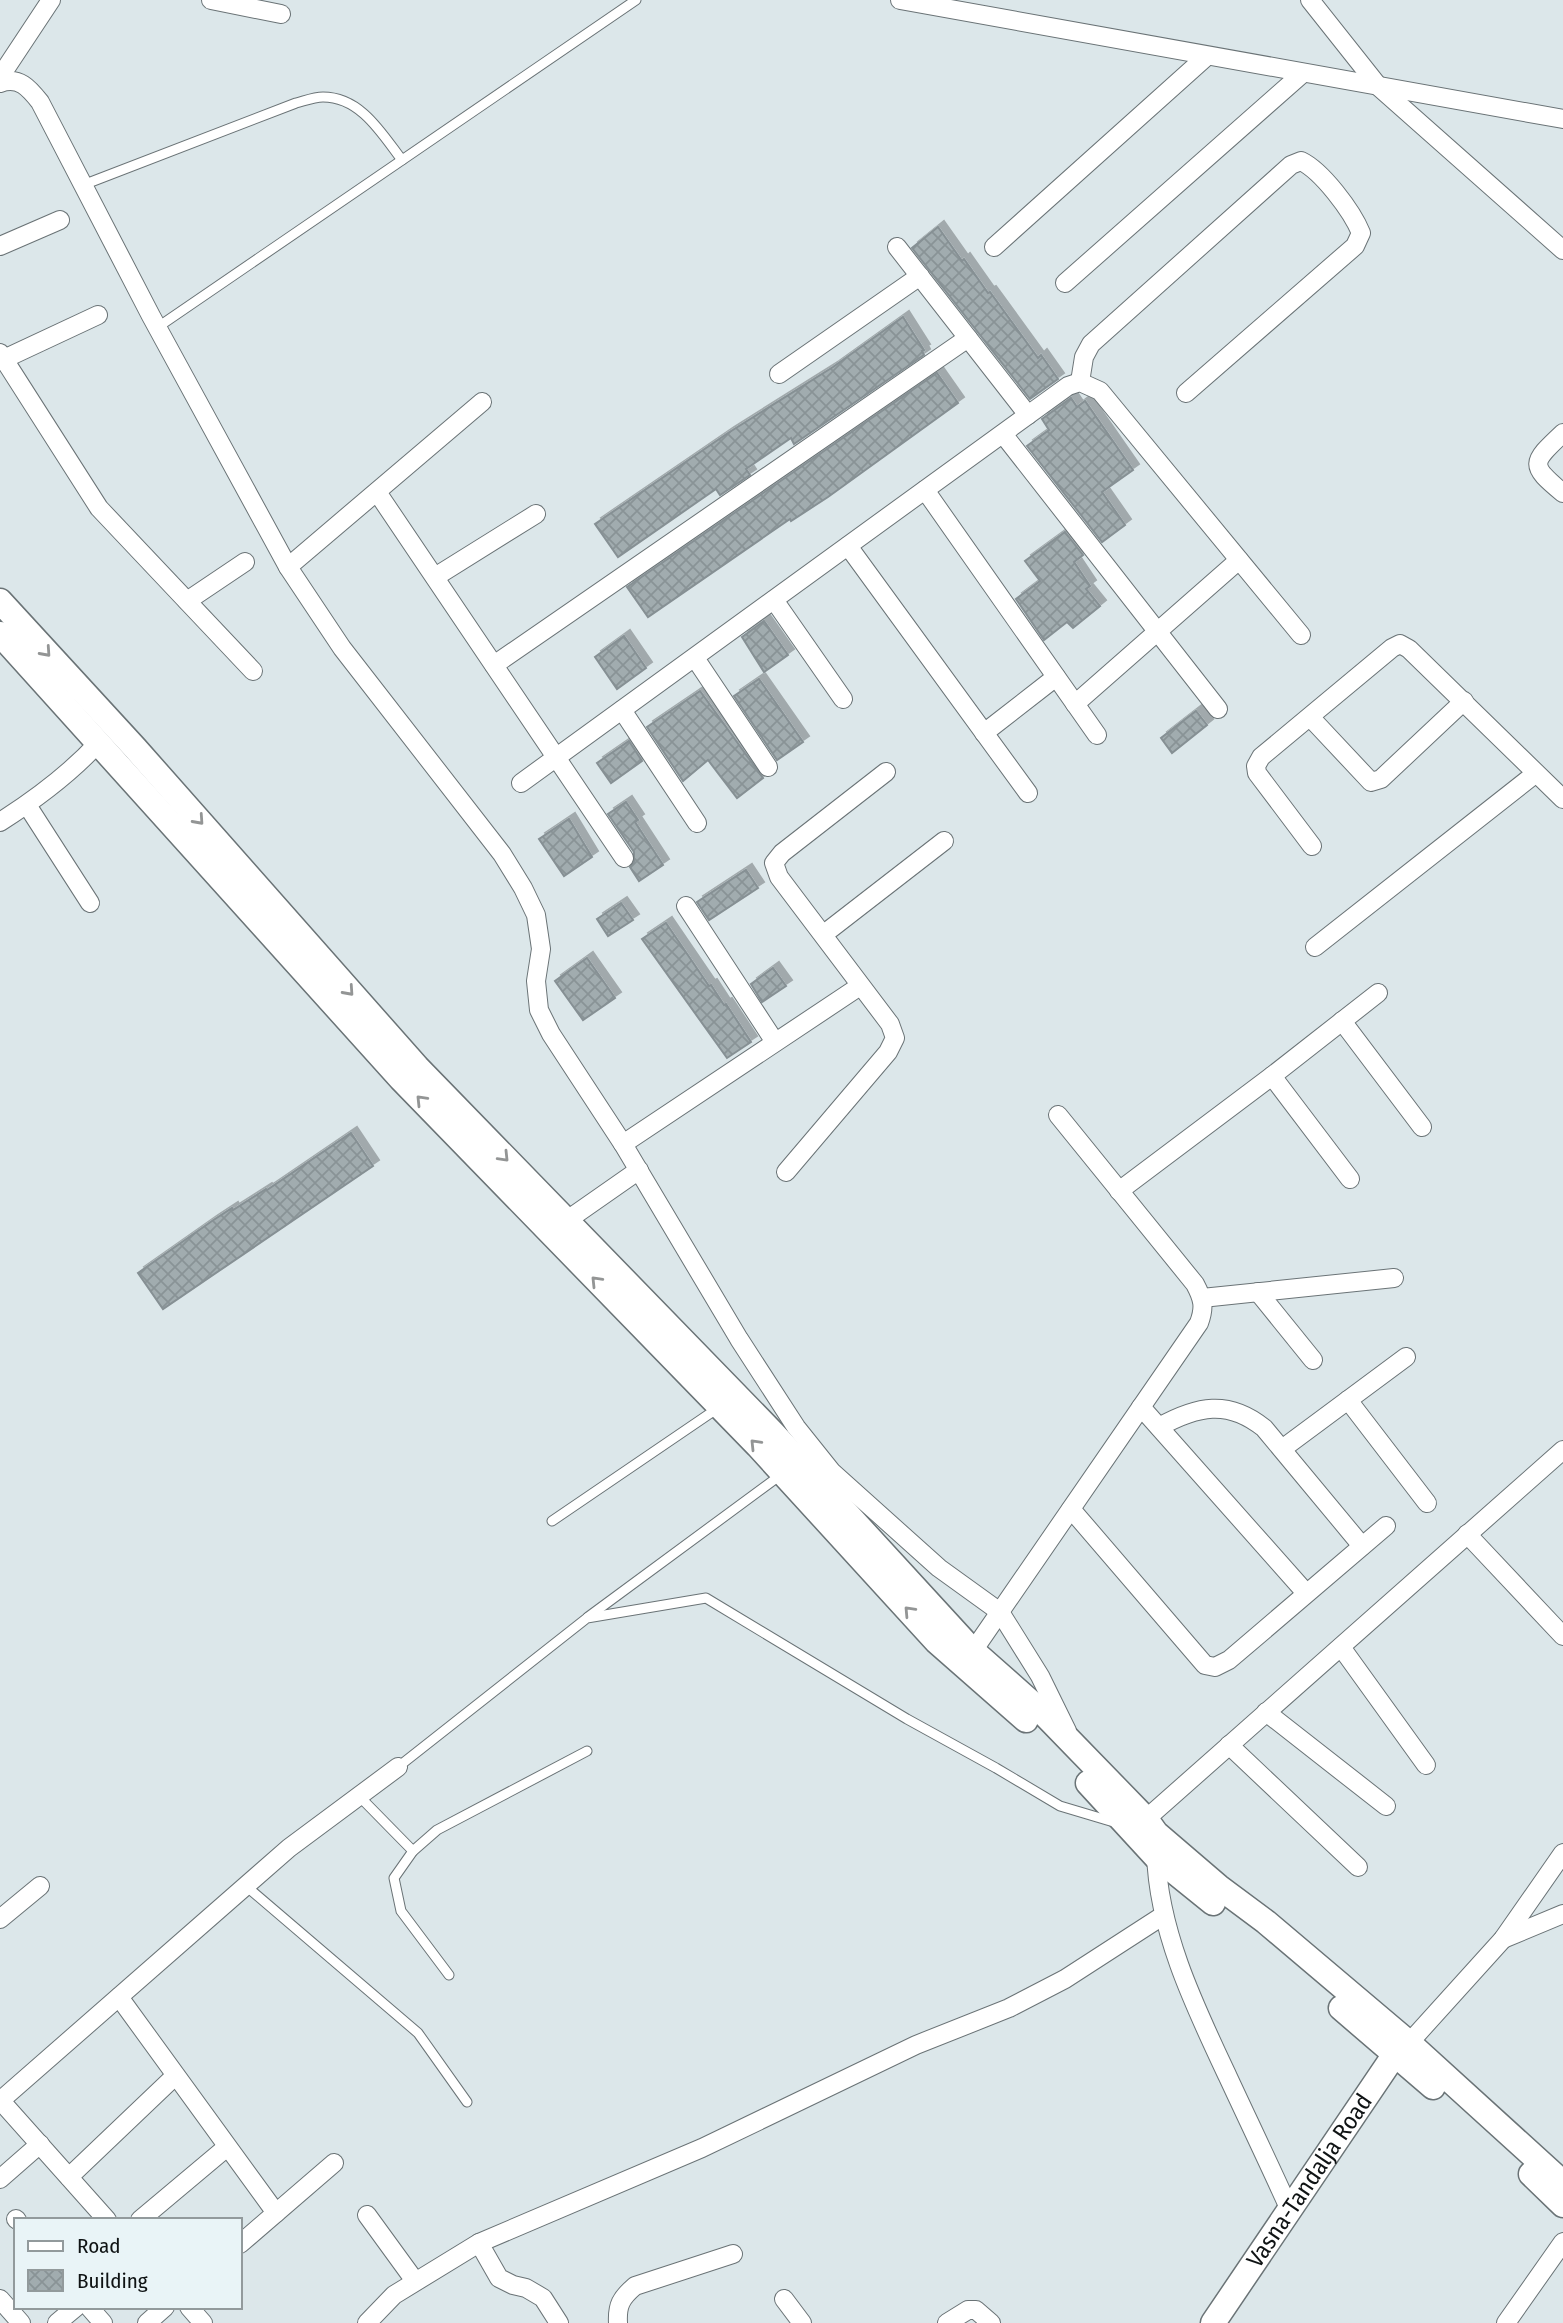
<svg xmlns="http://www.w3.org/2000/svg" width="1563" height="2323" font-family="'Fira Sans Condensed',sans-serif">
<defs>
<pattern id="building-cross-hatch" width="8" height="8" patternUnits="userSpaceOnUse" patternTransform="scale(1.75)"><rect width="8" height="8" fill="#a1acaf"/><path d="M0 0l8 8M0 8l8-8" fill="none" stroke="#899396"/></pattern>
<filter id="shadow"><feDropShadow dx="6" dy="-6" stdDeviation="0" flood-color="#0004"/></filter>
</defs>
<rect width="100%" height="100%" fill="#dce7ea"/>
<g fill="url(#building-cross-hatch)" stroke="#869094" stroke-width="2" filter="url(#shadow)">
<polygon points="938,227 962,261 964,259 988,293 990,292 1038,358 1041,355 1058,379 1030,399 912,248"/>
<polygon points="903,317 924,350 922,351 924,355 794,444 791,438 746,469 750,475 720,495 716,489 618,557 595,524 728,433 833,367"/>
<polygon points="937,373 958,403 828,497 791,521 790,519 648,617 627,587"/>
<polygon points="1071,398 1077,407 1085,401 1133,470 1102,492 1125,525 1102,542 1027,446 1049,430 1042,419"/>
<polygon points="1065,532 1083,555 1074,562 1090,586 1086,589 1100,606 1073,628 1067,622 1044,640 1016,599 1040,581 1025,561"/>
<polygon points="764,621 788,655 764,672 742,637"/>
<polygon points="624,636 646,668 617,689 595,657"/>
<polygon points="759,679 803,742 777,760 734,696"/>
<polygon points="700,691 763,778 737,798 708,760 683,781 647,727"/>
<polygon points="1196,711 1207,725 1172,753 1161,738"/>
<polygon points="629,741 642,761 611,783 597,763"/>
<polygon points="626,802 638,820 635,822 663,865 639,881 630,867 634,862 634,852 608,814"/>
<polygon points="569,819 592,857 564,876 539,839"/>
<polygon points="746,870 758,888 709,920 697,902"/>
<polygon points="621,903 633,920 608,936 597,919"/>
<polygon points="666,923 709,986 711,985 724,1005 726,1004 751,1042 727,1058 642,939"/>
<polygon points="587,958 615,998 583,1020 555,981"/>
<polygon points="773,968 786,986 762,1002 751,984"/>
<polygon points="351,1133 373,1166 163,1309 138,1273 212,1221 232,1208 233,1210 266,1189 267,1190"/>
</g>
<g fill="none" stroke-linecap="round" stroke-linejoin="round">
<g stroke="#6a7376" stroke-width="11">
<g id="lane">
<path d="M83,185L296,103C304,101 314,97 323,97C361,97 382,134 402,160"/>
<polyline points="158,327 636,0"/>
<polyline points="552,1521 718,1408"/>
<polyline points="588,1617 782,1474"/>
<polyline points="398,1767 587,1618 706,1598 907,1719 996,1768 1060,1806 1117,1823"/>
<polyline points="359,1796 413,1851"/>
<polyline points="246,1886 418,2033 467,2102"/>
<polyline points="449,1975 401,1911 394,1878 413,1851 437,1830 587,1751"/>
</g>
</g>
<g stroke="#6a7376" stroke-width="20">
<g id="street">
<polyline points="211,0 281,14"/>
<polyline points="900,0 1563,119"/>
<polyline points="1310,0 1379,87 1563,250"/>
<polyline points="0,77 51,0"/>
<path d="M0,83C19,76 29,88 40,102L151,316L288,567L342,648L502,854L523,888L536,915L541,949L536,981L539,1010L551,1034L623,1144L739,1339L796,1427L832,1472L939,1568L1000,1612L1040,1676L1067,1731"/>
<polyline points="0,246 60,220"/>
<polyline points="897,247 1028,415"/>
<polyline points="994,247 1207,56"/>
<polyline points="1065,283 1303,73"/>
<polyline points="0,353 99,508 253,671"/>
<polyline points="4,359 98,315"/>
<polyline points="779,374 920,276"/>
<path d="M1080,382L1084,357L1091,344L1291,165L1301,161C1322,171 1352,211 1361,233L1355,246L1186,393"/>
<path d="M1563,433C1531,463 1529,465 1563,493"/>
<polyline points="1003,434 1218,709"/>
<polyline points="925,490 1097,735"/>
<polyline points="377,492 624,858"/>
<polyline points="848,546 1028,793"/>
<polyline points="288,567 482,402"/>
<polyline points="435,577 536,514"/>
<polyline points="774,600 843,699"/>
<polyline points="187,601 245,562"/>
<polyline points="695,658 768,767"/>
<polyline points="494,665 968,338"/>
<polyline points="1075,704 1239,560"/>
<polyline points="622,710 697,823"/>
<polyline points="1310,717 1371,782 1381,779 1464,701"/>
<polyline points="984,733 1056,677"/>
<polyline points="521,783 1068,386 1080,382 1100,391 1301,635"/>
<polyline points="27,805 90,903"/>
<path d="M0,822C36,799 70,774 99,742"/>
<polyline points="1312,846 1257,773 1256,766 1261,757 1392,648 1400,644 1409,649 1563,799"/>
<polyline points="686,906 775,1042"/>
<polyline points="824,934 944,841"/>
<polyline points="1315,947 1535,774"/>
<polyline points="1342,1021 1422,1127"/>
<polyline points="1272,1076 1350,1179"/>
<polyline points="623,1144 860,986"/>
<polyline points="786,1172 888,1052 895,1038 890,1024 779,877 774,863 782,853 886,772"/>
<polyline points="1119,1191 1272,1076 1378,993"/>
<polyline points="566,1221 639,1170"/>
<polyline points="1258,1292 1313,1360"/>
<polyline points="1202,1298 1394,1278"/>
<polyline points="1348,1400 1427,1503"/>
<polyline points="1141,1407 1306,1593"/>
<path d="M1159,1427C1197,1406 1228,1399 1264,1428L1362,1546"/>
<polyline points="1282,1449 1406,1357"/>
<polyline points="1071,1509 1205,1665 1215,1667 1229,1660 1386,1526"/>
<polyline points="1467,1534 1563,1636"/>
<polyline points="1341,1647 1426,1765"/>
<path d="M973,1651L1199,1323C1205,1307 1203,1299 1195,1284L1058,1115"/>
<polyline points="1266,1712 1386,1806"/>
<polyline points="1229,1745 1358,1867"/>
<polyline points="1146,1819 1563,1450"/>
<path d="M1156,1853C1158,1931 1195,2007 1228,2077C1248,2120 1269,2164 1289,2208"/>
<polyline points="0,1919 40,1886"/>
<polyline points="1503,1939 1563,1914"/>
<polyline points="119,1997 276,2213"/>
<polyline points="1409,2043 1503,1939 1563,1853"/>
<polyline points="0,2100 107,2220"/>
<polyline points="0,2101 289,1848 398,1767"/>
<polyline points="69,2177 175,2076"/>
<polyline points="0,2179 40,2144"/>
<polyline points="367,2215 415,2281"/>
<polyline points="16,2219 17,2220"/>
<polyline points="140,2220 227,2147"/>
<polyline points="479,2243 499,2278 513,2285 526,2288 543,2298 559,2323"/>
<polyline points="240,2244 334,2163"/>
<polyline points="0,2299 21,2323"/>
<polyline points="784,2299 802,2323"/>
<polyline points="89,2307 103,2323"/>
<polyline points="189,2307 203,2323"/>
<polyline points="57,2323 76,2307"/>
<polyline points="147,2323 165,2307"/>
<polyline points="367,2323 394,2295 479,2243 702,2148 916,2045 1009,2008 1065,1979 1164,1915"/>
<path d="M618,2323C617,2305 621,2298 635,2286L733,2254"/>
<polyline points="947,2323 968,2310 976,2310 991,2323"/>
<polyline points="1506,2323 1563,2242"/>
</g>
</g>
<g stroke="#6a7376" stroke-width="27">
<g id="secondary">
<polyline points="0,601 135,748 417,1067 773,1433 973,1651 1043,1713 1146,1819 1156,1833 1219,1887 1266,1922 1409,2043 1563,2183"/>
<polyline points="0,634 401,1079 758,1446 936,1641 1026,1720"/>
<polyline points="1088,1783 1156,1857 1213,1903"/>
<polyline points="1341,2008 1433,2087"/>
<polyline points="1531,2174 1563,2205"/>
<path id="s1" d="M1213,2323L1395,2054L1406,2046"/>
</g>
</g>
<use href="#lane" stroke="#fff" stroke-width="9"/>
<use href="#street" stroke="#fff" stroke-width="18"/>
<use href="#secondary" stroke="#fff" stroke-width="24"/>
</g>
<defs><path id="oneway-chevron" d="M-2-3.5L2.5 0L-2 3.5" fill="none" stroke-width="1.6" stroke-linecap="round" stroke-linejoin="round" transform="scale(1.75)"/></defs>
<g stroke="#939595">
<use href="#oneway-chevron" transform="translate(46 652) rotate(48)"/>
<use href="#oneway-chevron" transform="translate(199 820) rotate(48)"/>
<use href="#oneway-chevron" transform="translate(349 991) rotate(48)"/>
<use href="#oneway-chevron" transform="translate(421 1100) rotate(-134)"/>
<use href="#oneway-chevron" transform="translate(504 1157) rotate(46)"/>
<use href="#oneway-chevron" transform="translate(596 1281) rotate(-134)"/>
<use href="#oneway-chevron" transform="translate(755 1444) rotate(-134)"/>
<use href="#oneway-chevron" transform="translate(909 1611) rotate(-133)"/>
</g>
<g text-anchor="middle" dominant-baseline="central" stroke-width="5" stroke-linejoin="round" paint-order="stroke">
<g font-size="24" fill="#0f1314" stroke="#e9f4f7">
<text stroke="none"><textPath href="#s1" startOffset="172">Vasna-Tandalja Road</textPath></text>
</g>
</g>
<rect x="14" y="2218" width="228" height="91" fill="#e9f4f7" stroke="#929a9c" stroke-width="2"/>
<rect x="28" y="2241" width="35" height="10" fill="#ffffff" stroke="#929a9c" stroke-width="2"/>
<text x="77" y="2253" font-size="21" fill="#0f1314">Road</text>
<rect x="28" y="2270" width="35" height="21" fill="url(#building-cross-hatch)" stroke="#929a9c" stroke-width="2"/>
<text x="77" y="2288" font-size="21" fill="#0f1314">Building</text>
</svg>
